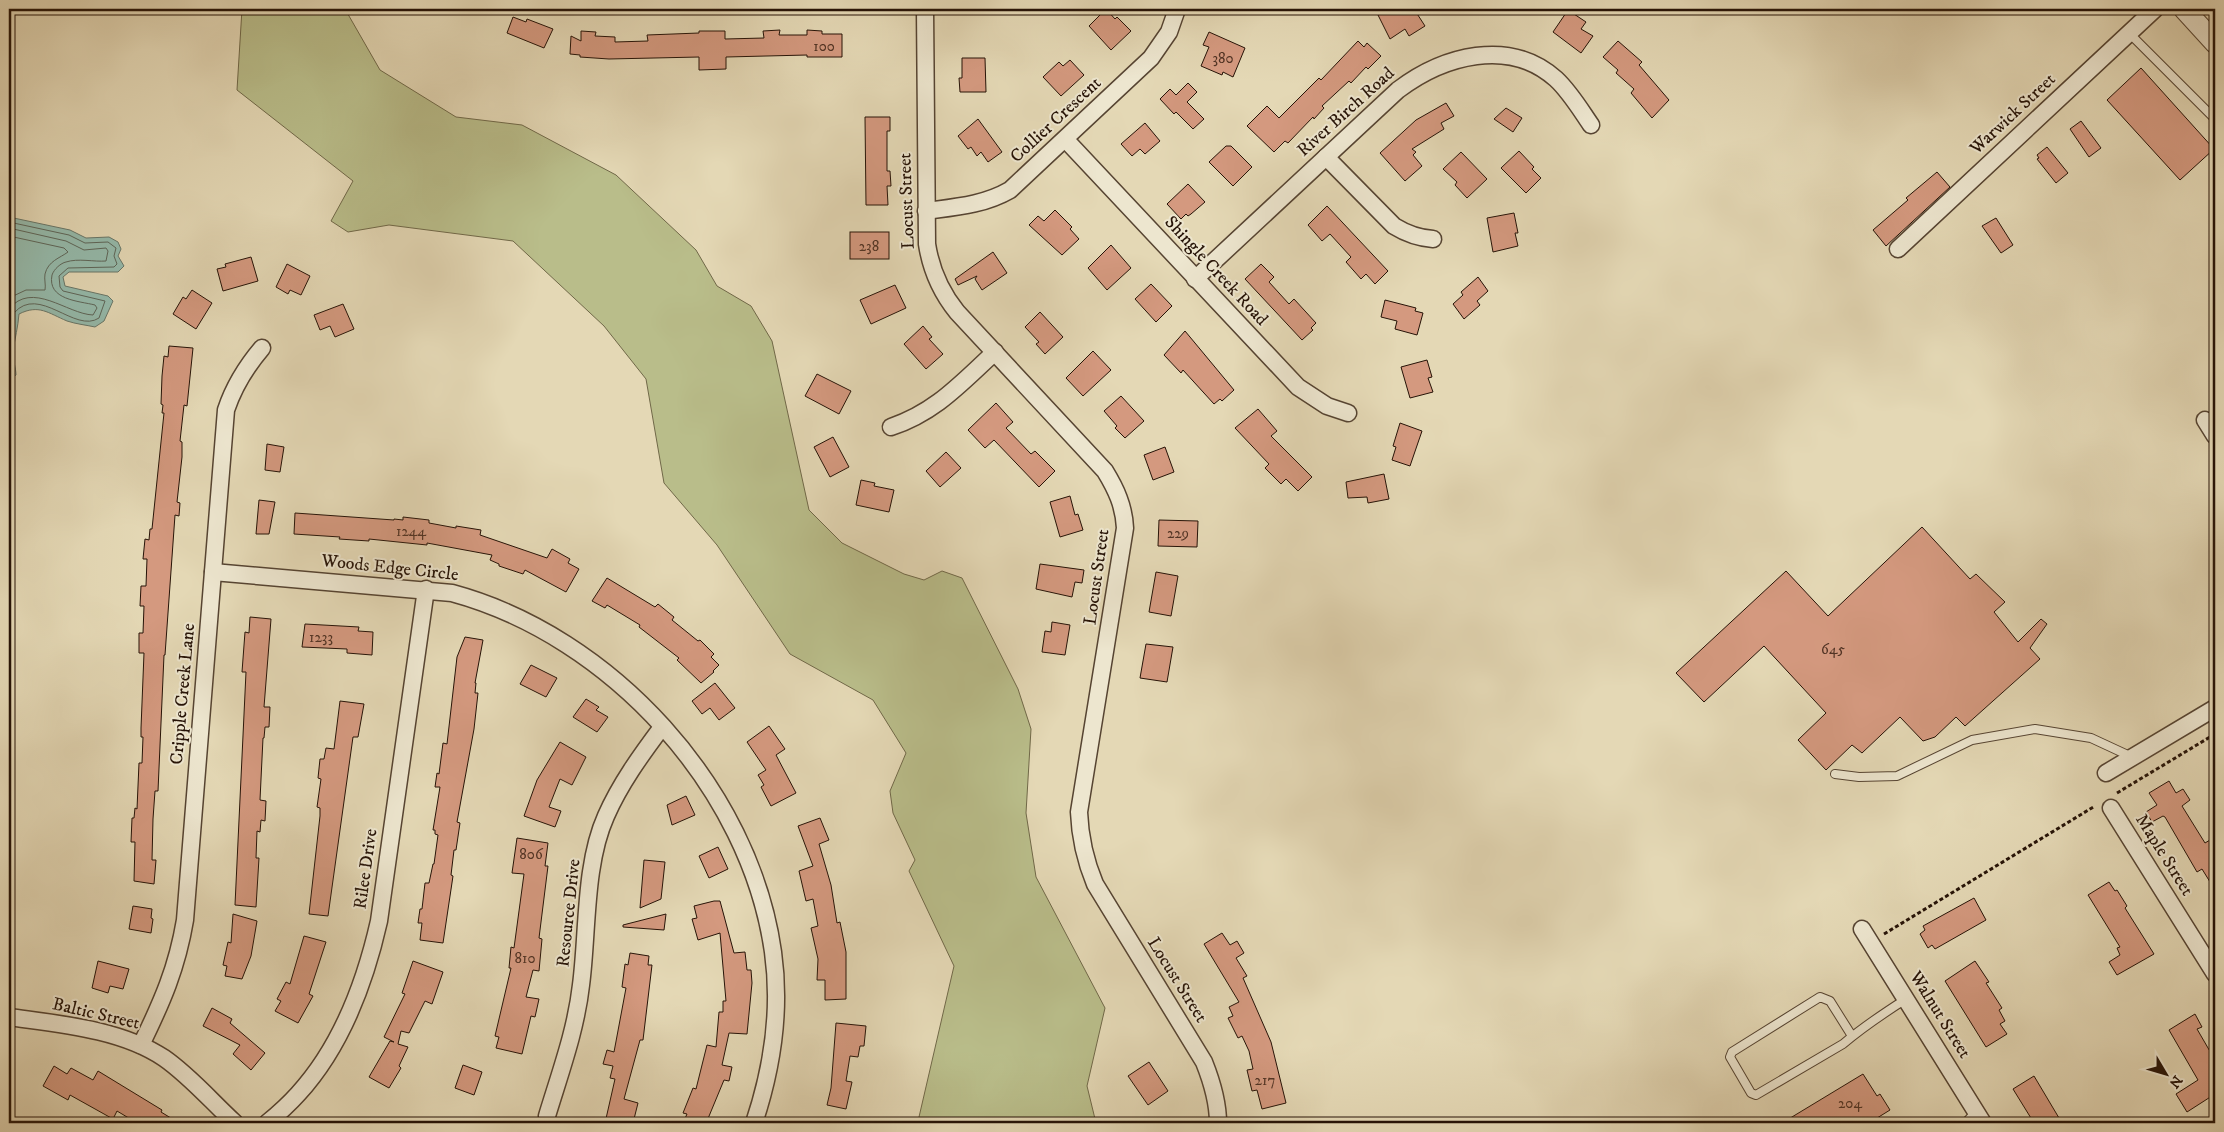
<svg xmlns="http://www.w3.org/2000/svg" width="2224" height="1132" font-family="'IM FELL DW Pica',serif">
<rect width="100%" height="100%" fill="#e4d8b5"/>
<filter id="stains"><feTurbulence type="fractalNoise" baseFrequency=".004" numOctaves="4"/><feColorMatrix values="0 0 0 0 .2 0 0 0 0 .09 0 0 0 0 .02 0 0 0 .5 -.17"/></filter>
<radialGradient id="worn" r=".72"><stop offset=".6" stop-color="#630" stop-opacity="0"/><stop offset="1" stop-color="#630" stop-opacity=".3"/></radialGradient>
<polygon fill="#b9bd8a" stroke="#706848" points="242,9 345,9 380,70 456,117 522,125 616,175 696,250 717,286 751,306 772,341 809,510 842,543 904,574 924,580 942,571 962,578 1018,689 1031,729 1026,813 1036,877 1105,1008 1087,1086 1096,1123 921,1123 919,1117 954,966 909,871 915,860 893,813 890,791 906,753 873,700 790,654 717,545 664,483 646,379 604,326 513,241 389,225 348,232 331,221 353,181 237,90"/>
<path fill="#95baab" stroke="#697769" d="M9,217L70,230L86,238L109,237L118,242L121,249L118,256L124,266L118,272H69L63,277L65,286L108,296L113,301L104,321L95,327C86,325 76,324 67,321C48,313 39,304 19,314C18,327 15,338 13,351C12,357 16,368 16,375L9,381Z"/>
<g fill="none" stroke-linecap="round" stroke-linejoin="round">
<g stroke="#5e6659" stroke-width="1">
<path d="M9,222L69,235L85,243L108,242L116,248L114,256L117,264L114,267L68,268L59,276L60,287L63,291L105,301L99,318C75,334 39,284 14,313L12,337L9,349"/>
<path d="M9,228L66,241L84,250L106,248L108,251L106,261C94,262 78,258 66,262C61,263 54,269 52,275C47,300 79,301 95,305L97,308L93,315C67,314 32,280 9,309"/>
<path d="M9,236L64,248L68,252C60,258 48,261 45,274C44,279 46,285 45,290H26L9,298"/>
</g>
</g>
<g fill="#d4997f" stroke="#261307">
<polygon points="1106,9 1115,19 1117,17 1131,31 1111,50 1089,26"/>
<polygon points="1375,9 1414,9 1425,26 1409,36 1405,29 1390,39"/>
<polygon points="1568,10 1586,22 1581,29 1593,36 1581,53 1553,32"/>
<polygon points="513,17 526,22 527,19 553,29 544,48 507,33"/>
<polygon points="780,30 779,35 807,35 807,30 822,31 822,34 842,34 842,57 807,57 807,55 726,57 726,69 699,70 699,57 609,59 580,57 580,55 570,54 571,36 581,41 581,31 596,32 595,36 615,37 615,42 648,41 647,35 699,33 699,31 725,31 725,39 764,38 763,31"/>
<polygon points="1209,32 1245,48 1233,77 1223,72 1222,75 1201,66 1209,47 1203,45"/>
<polygon points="1358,41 1364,47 1367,43 1381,56 1368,69 1366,67 1351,83 1349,81 1322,106 1324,108 1314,119 1313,117 1288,143 1285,141 1274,152 1247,126 1267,106 1279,118 1319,78 1321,80"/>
<polygon points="1618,41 1642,62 1639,65 1669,100 1652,118 1631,93 1634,89 1616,73 1618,70 1603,57"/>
<polygon points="962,58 985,58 986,92 960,92 959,78 962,78"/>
<polygon points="1070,60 1084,75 1061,96 1043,77 1059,62 1063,66"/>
<polygon points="2141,68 2214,149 2180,180 2107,100"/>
<polygon points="1188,83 1197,92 1187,102 1204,119 1193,129 1176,112 1174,114 1160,99 1170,89 1176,95"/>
<polygon points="1446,103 1454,116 1441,123 1444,129 1412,149 1416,152 1413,155 1422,166 1405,181 1380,153 1416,120"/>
<polygon points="1506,108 1522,118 1513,132 1494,119"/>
<polygon points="865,117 890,117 890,131 887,131 887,171 890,171 891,186 887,186 888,205 866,205"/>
<polygon points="978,119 1002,152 988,162 981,152 977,156 971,147 968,149 958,136"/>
<polygon points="2081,121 2101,148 2089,157 2070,129"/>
<polygon points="1145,123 1160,141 1145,154 1140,149 1132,156 1121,144"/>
<polygon points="1226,146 1231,146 1252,167 1233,186 1209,162"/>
<polygon points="2047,147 2068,173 2056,183 2037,159 2039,158 2037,155"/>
<polygon points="1519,151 1534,167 1532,169 1541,178 1526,193 1501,168"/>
<polygon points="1461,152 1487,179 1467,198 1455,185 1457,182 1443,169"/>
<polygon points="1937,172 1950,187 1886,246 1873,230 1908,200 1906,198"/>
<polygon points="1188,184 1205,202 1191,214 1188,216 1186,214 1181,219 1167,204"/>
<polygon points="1327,206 1388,271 1375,284 1366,274 1361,279 1346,262 1351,257 1330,234 1322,241 1308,225"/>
<polygon points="1055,210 1072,227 1070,229 1079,239 1062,255 1029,225 1038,216 1044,221"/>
<polygon points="1514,213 1518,233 1515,233 1518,246 1493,252 1487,218"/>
<polygon points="1996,218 2013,245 2001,253 1982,226"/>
<rect x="850" y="232" width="39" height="27"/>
<polygon points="1111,245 1131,268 1107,290 1088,268"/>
<polygon points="993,252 1007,273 982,290 975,279 977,276 958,285 955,279"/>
<polygon points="251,257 258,281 223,291 217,269 226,267 225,264"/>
<polygon points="287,264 310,276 301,295 290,290 288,294 276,287"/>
<polygon points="1261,264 1274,277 1269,282 1289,304 1294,299 1316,323 1311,328 1313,330 1302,340 1245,279"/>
<polygon points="1478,277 1488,291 1477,301 1480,305 1464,319 1453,304 1463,295 1461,292"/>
<polygon points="1151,284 1172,306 1156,322 1135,299"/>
<polygon points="895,285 906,308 871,324 860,300"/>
<polygon points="192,290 212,303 196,329 173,314 183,297 186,299"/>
<polygon points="1385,300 1416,308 1415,311 1423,313 1417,335 1395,329 1397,321 1381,317"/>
<polygon points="343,304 354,329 335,337 330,326 320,330 314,315"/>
<polygon points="1040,312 1063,337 1045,354 1036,344 1039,342 1025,327"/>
<polygon points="923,326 932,337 929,339 943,354 926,369 904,344"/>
<polygon points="1185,331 1234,390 1222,401 1220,399 1214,404 1183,370 1181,373 1164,355"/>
<polygon points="169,346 193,348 187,406 184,405 180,441 182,442 182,457 177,502 180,503 179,516 175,515 165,655 164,655 158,791 155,791 153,819 152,860 156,860 154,884 134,881 135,842 131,842 132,818 134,818 135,808 137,809 139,763 142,763 143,737 141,737 141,728 144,653 139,653 139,633 143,633 144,606 140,606 141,586 146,586 147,559 143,559 145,539 149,540 150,529 152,529 164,413 162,413 163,405 161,404 162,376 164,356 168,357"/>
<polygon points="1093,351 1111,370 1083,396 1066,378"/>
<polygon points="1427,360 1432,377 1428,378 1433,392 1410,398 1401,367"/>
<polygon points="817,374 851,391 839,414 805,396"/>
<polygon points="1121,396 1144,421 1125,438 1115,428 1117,426 1104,411"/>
<polygon points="996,403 1013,422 1006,428 1031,454 1035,451 1055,471 1039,487 994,440 985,448 968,430"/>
<polygon points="1258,409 1277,431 1271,436 1312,477 1298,491 1286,479 1281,484 1265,468 1269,464 1235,428"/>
<polygon points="1400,423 1422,431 1410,466 1392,460 1396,447 1393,446"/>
<polygon points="833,437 849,467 830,477 814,447"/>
<polygon points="267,444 284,447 280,472 265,470"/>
<polygon points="1165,447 1174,472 1153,480 1144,455"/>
<polygon points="946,452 961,468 940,487 926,471"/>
<polygon points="1384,474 1389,499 1368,503 1367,497 1348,498 1346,482"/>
<polygon points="861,480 875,483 874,486 894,490 889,512 856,505"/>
<polygon points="1070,496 1075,515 1078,514 1083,530 1060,537 1050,502"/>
<polygon points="259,500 275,502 269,534 256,534"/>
<polygon points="295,513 394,520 394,519 403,520 403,517 429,520 429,523 456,528 456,526 481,530 480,535 547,558 552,549 570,559 568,563 579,569 566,592 525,570 523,574 499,566 499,564 490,560 492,555 427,543 427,545 369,539 369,541 339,539 340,537 294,534"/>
<polygon points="1159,520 1198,521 1197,547 1158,546"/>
<polygon points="1922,527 1970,579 1976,574 2005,602 1994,612 2018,642 2041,619 2047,624 2030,648 2040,659 1965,726 1956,717 1935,737 1923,741 1900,717 1862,753 1852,745 1826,770 1798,740 1826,713 1764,646 1704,702 1676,673 1786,571 1828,616"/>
<polygon points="1040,564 1084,570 1082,583 1075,582 1072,597 1036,589"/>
<polygon points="1156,572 1178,576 1171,616 1149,612"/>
<polygon points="607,578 655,607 658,604 674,617 672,620 698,641 700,640 714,654 711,657 719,665 713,671 714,672 701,683 677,660 679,658 639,627 640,625 607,605 605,608 592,601"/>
<polygon points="250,617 271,619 264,707 270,707 269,727 265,727 264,738 263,738 260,800 266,801 265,821 261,820 260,832 257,831 256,858 259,858 256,907 235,905 246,672 242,672 245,632 249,633"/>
<polygon points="1052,622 1070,625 1065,655 1042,652 1045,631 1051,632"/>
<polygon points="305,624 359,627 358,631 373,632 372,655 347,653 347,649 302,647"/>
<polygon points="465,637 483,640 475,683 476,683 475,693 478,693 474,729 457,822 460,823 456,850 454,850 451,875 453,876 443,943 420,940 422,923 418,923 420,909 422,909 425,883 429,883 433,864 434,864 438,835 435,834 435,830 433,830 440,787 435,787 437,773 439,774 443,743 447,744 457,657"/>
<polygon points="1146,644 1173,647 1167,682 1140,678"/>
<polygon points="531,665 557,678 546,697 520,684"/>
<polygon points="715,683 735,708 719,720 710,708 702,714 692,701"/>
<polygon points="586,699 599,707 596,710 608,717 597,732 573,717"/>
<polygon points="340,701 364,704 358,737 353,737 328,916 309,914 320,816 320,808 317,807 321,779 318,778 320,759 324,759 326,748 334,749"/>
<polygon points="769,726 785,749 776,755 796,793 771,806 761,787 764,785 758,775 766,770 747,742"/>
<polygon points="560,742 586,757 572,785 560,779 549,807 561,811 555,827 524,816 537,780"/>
<polygon points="2169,781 2176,793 2183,789 2190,800 2182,806 2205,843 2215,837 2215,890 2202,869 2197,872 2165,817 2163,816 2152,822 2146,812 2157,805 2149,793"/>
<polygon points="686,796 695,815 672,825 667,805"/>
<polygon points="820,818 829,840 819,844 831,885 837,923 840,922 846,952 846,999 825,1000 825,980 817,980 818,959 811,928 818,926 813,899 806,901 799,871 813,866 798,826"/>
<polygon points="517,838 548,843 545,866 548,866 539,938 542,939 539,971 533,970 526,997 539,999 535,1017 531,1016 522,1054 496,1048 499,1037 495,1036 511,968 509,968 511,947 514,948 524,874 512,873"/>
<polygon points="718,847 728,869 709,878 699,856"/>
<polygon points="644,860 665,862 661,899 640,908"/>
<polygon points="2109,882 2115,891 2117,890 2127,906 2125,908 2154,954 2117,975 2109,962 2120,955 2117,948 2120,947 2088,895"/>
<polygon points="1974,898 1986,920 1935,949 1932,945 1928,948 1920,934 1925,930 1923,926"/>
<polygon points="714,901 720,901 734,953 745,952 747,970 751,970 752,983 747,1034 729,1033 722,1065 732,1067 729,1081 724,1080 707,1121 703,1119 701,1123 683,1123 687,1114 683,1113 693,1088 696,1089 707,1045 716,1047 719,1012 723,1012 723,1001 726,1001 720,933 698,940 692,919 697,918 694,906"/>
<polygon points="133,906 152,909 151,918 153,919 151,933 129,929"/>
<polygon points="233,914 257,921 251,956 242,979 225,976 227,966 223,965 228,942 231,943"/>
<polygon points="666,914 664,930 623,927 623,925"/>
<polygon points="1222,933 1230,945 1237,941 1244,953 1236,958 1247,976 1243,978 1271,1042 1286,1103 1262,1109 1257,1090 1252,1091 1247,1070 1253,1069 1249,1051 1242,1036 1238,1038 1228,1018 1233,1016 1229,1007 1239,1002 1204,944"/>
<polygon points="304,936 326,942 309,994 313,996 298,1023 275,1011 281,1001 277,999 286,982 290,984"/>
<polygon points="630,953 649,956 648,965 652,965 643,1040 640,1040 624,1099 638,1103 633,1123 618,1121 617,1123 605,1123 615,1079 610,1078 613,1066 603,1064 607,1050 614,1052 626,988 622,987 625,964 628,965"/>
<polygon points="98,961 129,969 123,989 110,986 108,993 92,988"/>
<polygon points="413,961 443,972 432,1004 425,1001 409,1033 401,1031 398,1044 408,1047 399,1066 401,1068 389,1088 369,1077 390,1041 394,1042 384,1037 405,994 402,993"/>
<polygon points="1975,961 1989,982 1986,983 2002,1008 1999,1010 2005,1021 2000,1024 2007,1034 1986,1047 1945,981"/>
<polygon points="212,1008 232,1019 230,1023 265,1053 251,1070 233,1054 240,1045 203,1026"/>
<polygon points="2195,1014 2202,1027 2197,1029 2215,1060 2215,1094 2187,1112 2176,1094 2198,1080 2169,1030"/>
<polygon points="836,1023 866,1026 864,1046 860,1046 858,1057 850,1056 846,1081 852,1082 846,1109 827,1105 831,1088"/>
<polygon points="1149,1062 1168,1091 1148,1105 1128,1076"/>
<polygon points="463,1065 482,1072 474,1095 455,1088"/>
<polygon points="54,1066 67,1074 71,1068 93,1080 98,1071 162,1110 161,1112 179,1123 137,1123 117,1111 113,1119 70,1095 68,1100 43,1086"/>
<polygon points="1863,1074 1877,1096 1880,1094 1890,1110 1869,1123 1782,1123"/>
<polygon points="2034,1076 2062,1123 2034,1123 2013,1089"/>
</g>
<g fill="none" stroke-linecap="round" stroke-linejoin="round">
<g stroke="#564432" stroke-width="10">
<g id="service">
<polyline points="2129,33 2215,119"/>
<polyline points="1835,774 1859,777 1897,776 1972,740 2035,729 2091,738 2132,757"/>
<path d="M1852,1036L1830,1001L1820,997L1732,1052L1730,1057L1751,1093L1756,1095L1843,1044C1863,1027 1884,1013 1906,999"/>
<polyline points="1965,1123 1976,1112"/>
</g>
</g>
<g stroke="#564432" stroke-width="19">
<g id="minor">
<path d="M925,9L927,244C931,270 940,291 957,312L1105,471C1116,489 1124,506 1125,528L1079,812C1080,838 1085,860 1095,884L1204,1062C1212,1082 1218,1101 1218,1123"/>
<polyline points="1066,140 1298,387 1327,406 1348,413"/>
<path d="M1326,157L1394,226C1407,234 1418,238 1433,239"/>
<path d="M926,211C956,207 984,205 1010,190L1151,58L1169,32L1177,9"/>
<polyline points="1898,249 2155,9"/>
<path d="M1195,279L1398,90C1443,56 1509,37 1556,79C1570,92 1580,109 1591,125"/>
<polyline points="2205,420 2215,436"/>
<path d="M891,427C936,412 961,383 995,352"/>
<path d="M213,572L452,593C611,636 750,788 773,952C781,1009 772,1069 754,1123"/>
<polyline points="2106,773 2215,708"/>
<polyline points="2111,808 2215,974"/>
<polyline points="1862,929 1983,1123"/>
<path d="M9,1017C59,1024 121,1029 164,1058C190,1076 212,1102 235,1123"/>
<path d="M141,1045C162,1002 177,968 185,920L226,410C234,386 245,368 262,348"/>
<path d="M547,1116C560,1073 576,1030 581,985C588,932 584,865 606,816C620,784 641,755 662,727"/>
<path d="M267,1123C278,1114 289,1104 298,1094C342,1046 365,983 379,921L426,589"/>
</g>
</g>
<g stroke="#564432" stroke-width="22">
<polyline id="tertiary" points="2184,9 2215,43"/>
</g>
<g stroke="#261307" stroke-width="3" stroke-dasharray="4 2.5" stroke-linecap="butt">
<polyline points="2117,793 2215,734"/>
<polyline points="1884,934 2095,806"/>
</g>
<use href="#service" stroke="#ede6cf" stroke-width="8"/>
<use href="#minor" stroke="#ede6cf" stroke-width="16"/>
<use href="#tertiary" stroke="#ede6cf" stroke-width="20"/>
</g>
<g text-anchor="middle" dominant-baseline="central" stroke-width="4" stroke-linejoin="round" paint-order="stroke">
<g font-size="15" fill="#523425">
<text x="824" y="46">100</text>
<text x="1223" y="58">380</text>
<text x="869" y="246">238</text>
<text x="411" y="531">1244</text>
<text x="1178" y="533">229</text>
<text x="321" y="637">1233</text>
<text x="1833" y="649">645</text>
<text x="531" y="854">806</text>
<text x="525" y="958">810</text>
<text x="1265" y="1080">217</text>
<text x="1850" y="1103">204</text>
</g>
<g font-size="18" fill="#261307" stroke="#ede6cf">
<text transform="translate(1346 112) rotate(-42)">River Birch Road</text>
<text transform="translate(2013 114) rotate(-43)">Warwick Street</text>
<text transform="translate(1056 120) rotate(-43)">Collier Crescent</text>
<text transform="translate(907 201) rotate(-92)">Locust Street</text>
<text transform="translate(1216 271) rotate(47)">Shingle Creek Road</text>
<text transform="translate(390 568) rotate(6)">Woods Edge Circle</text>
<text transform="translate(1097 577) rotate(-82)">Locust Street</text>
<text transform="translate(183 694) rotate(-85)">Cripple Creek Lane</text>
<text transform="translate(2164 855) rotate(58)">Maple Street</text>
<text transform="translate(366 869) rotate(-82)">Rilee Drive</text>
<text transform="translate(569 913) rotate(-84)">Resource Drive</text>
<text transform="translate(1177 980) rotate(58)">Locust Street</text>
<text transform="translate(96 1014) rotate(13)">Baltic Street</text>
<text transform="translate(1940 1015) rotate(58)">Walnut Street</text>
</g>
</g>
<rect width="2224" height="1132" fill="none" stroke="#e4d8b5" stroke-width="30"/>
<rect x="10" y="10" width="2204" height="1112" fill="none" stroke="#261307" stroke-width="2.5"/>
<rect x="15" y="15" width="2194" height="1102" fill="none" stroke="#261307"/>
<g transform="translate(2166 1074) rotate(128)" stroke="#ede6cf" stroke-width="4" paint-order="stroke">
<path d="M0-4L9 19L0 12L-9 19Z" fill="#261307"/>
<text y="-8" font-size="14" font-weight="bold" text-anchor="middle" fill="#261307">N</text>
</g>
<rect width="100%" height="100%" filter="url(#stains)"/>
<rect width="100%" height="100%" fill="url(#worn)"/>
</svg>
